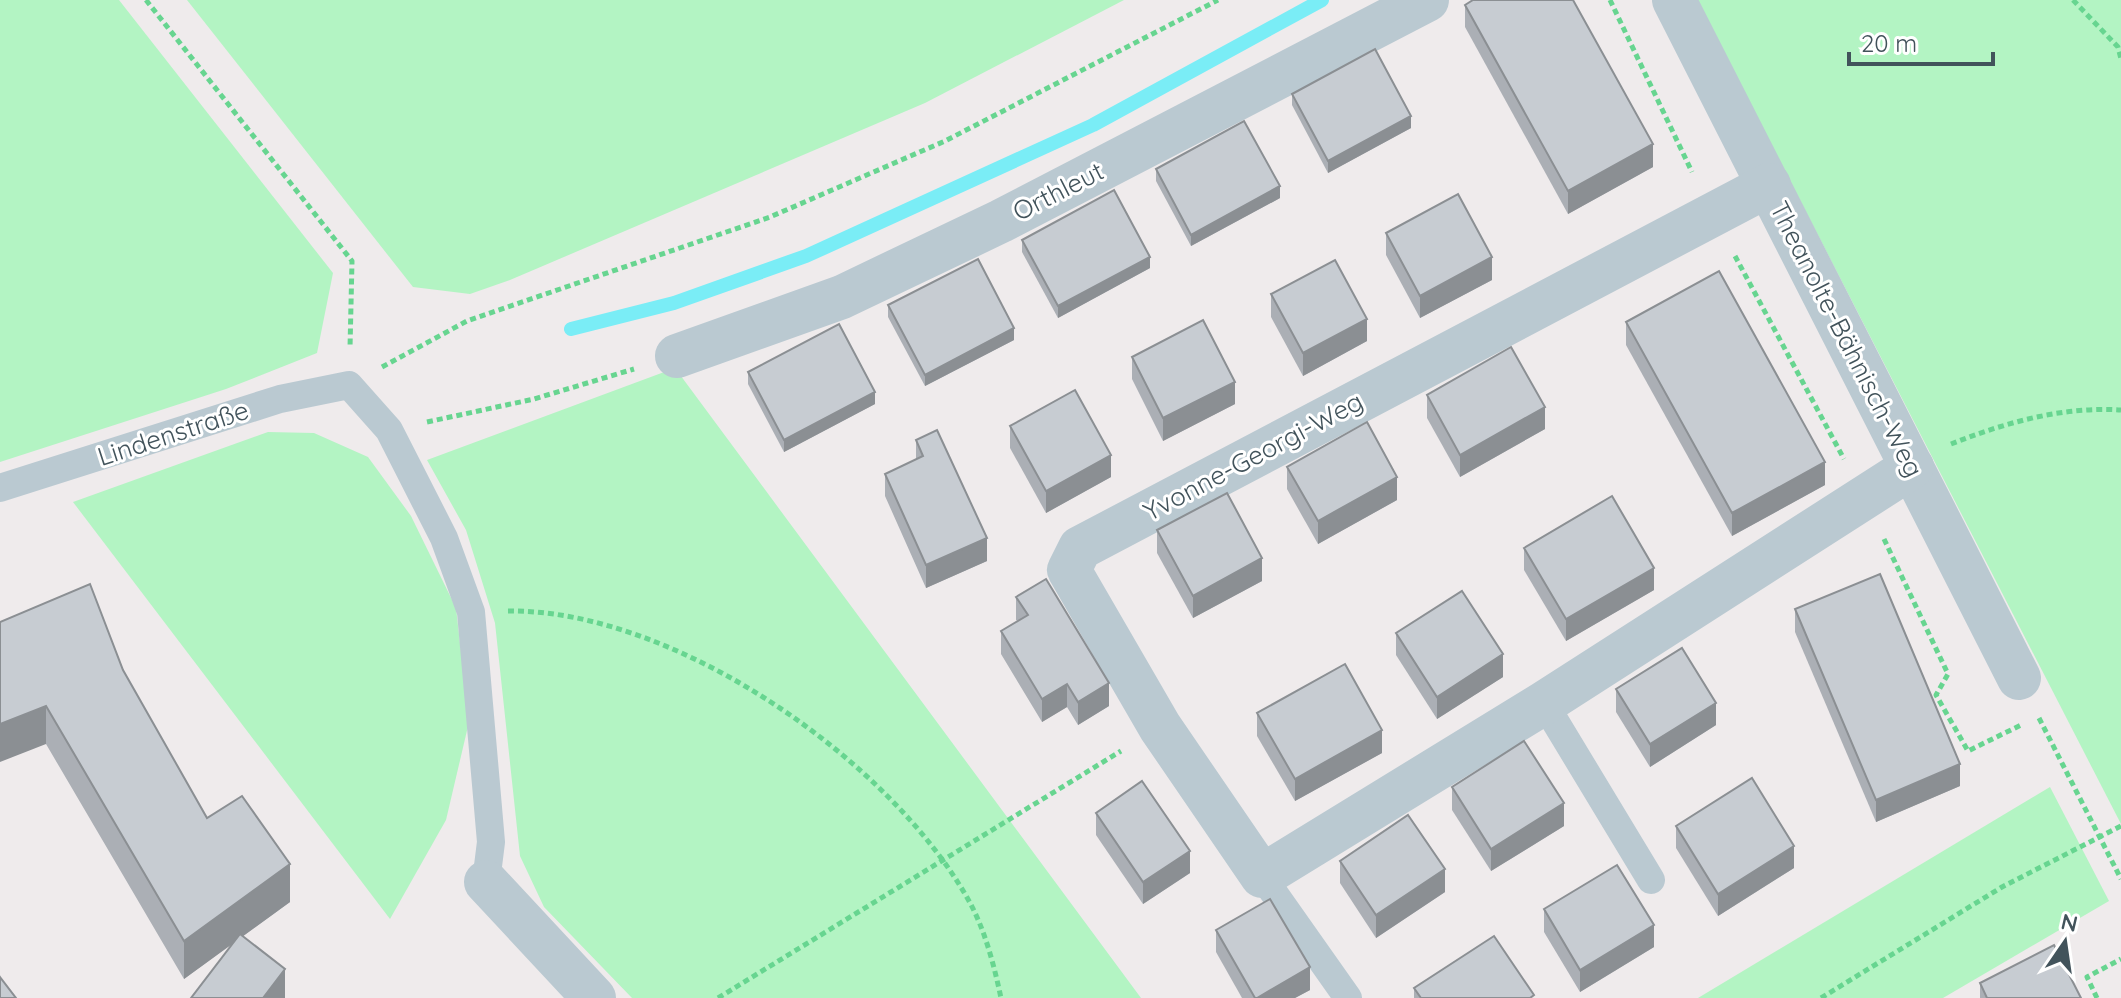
<svg xmlns="http://www.w3.org/2000/svg" width="2121" height="998" font-family="Quicksand,sans-serif">
<rect width="100%" height="100%" fill="#efebec"/>
<g fill="#b3f4c3">
<polygon points="0,0 119,0 333,273 317,353 226,389 0,462"/>
<polygon points="187,0 1124,0 925,103 510,280 470,294 413,287"/>
<polygon points="1697,0 2121,0 2121,824"/>
<polygon points="675,368 1141,998 632,998 544,907 520,856 495,623 466,530 427,460"/>
<polygon points="268,432 314,433 368,457 411,516 456,608 469,722 446,820 390,919 73,502"/>
<polygon points="2050,787 2109,901 1943,998 1698,998"/>
</g>
<g fill="none" stroke-linecap="round" stroke-linejoin="round">
<polyline stroke="#7aedf6" stroke-width="14" points="571,329 674,303 806,256 1093,125 1322,0"/>
<g stroke="#67d590" stroke-width="5" stroke-dasharray="6 4" stroke-linecap="butt">
<polyline points="146,0 352,261 350,348"/>
<polyline points="1610,0 1692,172"/>
<polyline points="2073,0 2118,47 2121,59"/>
<polyline points="1735,256 1844,459"/>
<polyline points="382,367 467,321 770,217 945,141 1218,0"/>
<polyline points="427,422 534,399 634,369"/>
<path d="M1951,444C2004,423 2063,406 2121,410"/>
<polyline points="1884,539 1948,674 1936,695 1968,751 2021,725"/>
<path d="M508,611C673,609 890,759 969,901C985,930 994,965 1001,998"/>
<polyline points="2039,718 2121,879"/>
<polyline points="718,998 1121,751"/>
<polyline points="1821,998 2002,887 2121,826"/>
<polyline points="2097,998 2087,977 2121,959"/>
</g>
<g stroke="#bac9d1" stroke-width="28">
<polyline points="0,488 280,399 349,385 389,430 444,538 471,612 491,842 486,882"/>
<polyline points="1544,703 1651,880"/>
<polyline points="1262,876 1348,998"/>
</g>
<g stroke="#bac9d1" stroke-width="44">
<polyline points="1674,0 2019,678"/>
<polyline points="1769,185 1080,548 1069,570 1160,727 1262,876 1544,703 1912,467"/>
<polyline points="677,356 842,297 1001,221 1427,0"/>
<polyline points="486,882 594,998"/>
</g>
</g>
<g fill="#abafb5">
<polygon points="1465,5 1653,167 1568,214 1465,27"/>
<polygon points="1292,94 1411,128 1328,173 1292,105"/>
<polygon points="1156,169 1280,198 1191,246 1156,181"/>
<polygon points="1386,233 1492,280 1420,318 1386,255"/>
<polygon points="1022,240 1150,268 1058,318 1022,252"/>
<polygon points="1271,294 1367,341 1303,376 1271,317"/>
<polygon points="888,305 1014,340 925,386 888,317"/>
<polygon points="1626,322 1825,485 1732,536 1626,345"/>
<polygon points="1132,357 1235,404 1163,441 1132,379"/>
<polygon points="748,372 875,404 784,452 748,384"/>
<polygon points="1427,395 1545,429 1460,477 1427,418"/>
<polygon points="1010,426 1111,477 1046,513 1010,448"/>
<polygon points="916,440 987,561 926,588 885,496 885,474 916,460"/>
<polygon points="1287,467 1397,500 1318,544 1287,489"/>
<polygon points="1157,530 1262,581 1193,618 1157,553"/>
<polygon points="1524,548 1654,590 1566,641 1524,570"/>
<polygon points="1016,597 1109,706 1078,725 1067,707 1042,722 1001,654 1001,631 1018,621 1016,620"/>
<polygon points="1795,609 1960,786 1876,822 1795,632"/>
<polygon points="0,622 123,670 207,818 290,902 243,936 285,998 233,943 184,979 46,744"/>
<polygon points="1396,633 1503,677 1437,719 1396,655"/>
<polygon points="1616,689 1716,725 1650,767 1616,712"/>
<polygon points="1257,713 1382,753 1295,801 1257,736"/>
<polygon points="1452,787 1564,826 1491,871 1452,810"/>
<polygon points="1096,813 1190,873 1143,904 1096,835"/>
<polygon points="1676,826 1794,868 1718,916 1676,848"/>
<polygon points="1340,861 1445,892 1376,938 1340,883"/>
<polygon points="1544,909 1654,947 1580,992 1544,932"/>
<polygon points="1216,930 1310,990 1295,998 1242,998 1216,952"/>
<polygon points="1980,983 2081,998 1980,998"/>
<polygon points="1414,988 1534,998 1414,998"/>
</g>
<g fill="#8b8f93">
<polygon points="1411,116 1411,128 1328,173 1328,161"/>
<polygon points="1653,144 1653,167 1568,214 1568,191"/>
<polygon points="1280,186 1280,198 1191,246 1191,235"/>
<polygon points="1150,257 1150,268 1058,318 1058,306"/>
<polygon points="1492,257 1492,280 1420,318 1420,296"/>
<polygon points="1367,319 1367,341 1303,376 1303,353"/>
<polygon points="1014,328 1014,340 925,386 925,375"/>
<polygon points="1235,382 1235,404 1163,441 1163,418"/>
<polygon points="875,392 875,404 784,452 784,440"/>
<polygon points="1545,407 1545,429 1460,477 1460,455"/>
<polygon points="1111,455 1111,477 1046,513 1046,491"/>
<polygon points="1825,462 1825,485 1732,536 1732,513"/>
<polygon points="1397,477 1397,500 1318,544 1318,521"/>
<polygon points="987,538 987,561 926,588 926,565"/>
<polygon points="1262,558 1262,581 1193,618 1193,596"/>
<polygon points="1654,568 1654,590 1566,641 1566,619"/>
<polygon points="1503,654 1503,677 1437,719 1437,697"/>
<polygon points="1109,683 1109,706 1078,725 1078,702"/>
<polygon points="1067,684 1067,707 1042,722 1042,699"/>
<polygon points="1716,703 1716,725 1650,767 1650,744"/>
<polygon points="46,706 46,744 0,762 0,724"/>
<polygon points="1382,730 1382,753 1295,801 1295,779"/>
<polygon points="1960,764 1960,786 1876,822 1876,800"/>
<polygon points="1564,803 1564,826 1491,871 1491,849"/>
<polygon points="1794,846 1794,868 1718,916 1718,894"/>
<polygon points="1190,851 1190,873 1143,904 1143,882"/>
<polygon points="290,864 290,902 184,979 184,941"/>
<polygon points="1445,869 1445,892 1376,938 1376,915"/>
<polygon points="1654,925 1654,947 1580,992 1580,970"/>
<polygon points="1310,967 1310,990 1295,998 1257,998"/>
<polygon points="285,969 285,998 263,998"/>
</g>
<g fill="#c7ccd2" stroke="#8b8f93" stroke-width="2">
<polygon points="1473,0 1573,0 1653,144 1568,191 1465,5"/>
<polygon points="1375,49 1411,116 1328,161 1292,94"/>
<polygon points="1244,121 1280,186 1191,235 1156,169"/>
<polygon points="1114,190 1150,257 1058,306 1022,240"/>
<polygon points="1458,194 1492,257 1420,296 1386,233"/>
<polygon points="978,259 1014,328 925,375 888,305"/>
<polygon points="1335,260 1367,319 1303,353 1271,294"/>
<polygon points="1719,271 1825,462 1732,513 1626,322"/>
<polygon points="1203,320 1235,382 1163,418 1132,357"/>
<polygon points="839,324 875,392 784,440 748,372"/>
<polygon points="1511,347 1545,407 1460,455 1427,395"/>
<polygon points="1075,390 1111,455 1046,491 1010,426"/>
<polygon points="1367,422 1397,477 1318,521 1287,467"/>
<polygon points="937,430 987,538 926,565 885,474 923,456 916,440"/>
<polygon points="1227,493 1262,558 1193,596 1157,530"/>
<polygon points="1612,496 1654,568 1566,619 1524,548"/>
<polygon points="1880,574 1960,764 1876,800 1795,609"/>
<polygon points="1046,579 1109,683 1078,702 1067,684 1042,699 1001,631 1028,615 1016,597"/>
<polygon points="90,584 123,670 207,818 242,796 290,864 184,941 46,706 0,724 0,622"/>
<polygon points="1462,591 1503,654 1437,697 1396,633"/>
<polygon points="1682,648 1716,703 1650,744 1616,689"/>
<polygon points="1345,664 1382,730 1295,779 1257,713"/>
<polygon points="1524,741 1564,803 1491,849 1452,787"/>
<polygon points="1752,778 1794,846 1718,894 1676,826"/>
<polygon points="1142,781 1190,851 1143,882 1096,813"/>
<polygon points="1408,815 1445,869 1376,915 1340,861"/>
<polygon points="1617,865 1654,925 1580,970 1544,909"/>
<polygon points="1270,899 1310,967 1257,998 1255,998 1216,930"/>
<polygon points="240,934 285,969 263,998 191,998"/>
<polygon points="1494,936 1534,995 1530,998 1421,998 1414,988"/>
<polygon points="2054,945 2081,998 1987,998 1980,983"/>
<polygon points="0,977 16,998 0,998"/>
</g>
<g text-anchor="middle" dominant-baseline="central" stroke-width="6" stroke-linejoin="round" paint-order="stroke">
<g font-size="26" fill="#42535b" stroke="#fff">
<text transform="translate(1058 191) rotate(-27)">Orthleut</text>
<text transform="translate(1847 339) rotate(63)">Theanolte-Bähnisch-Weg</text>
<text transform="translate(173 433) rotate(-18)">Lindenstraße</text>
<text transform="translate(1253 456) rotate(-28)">Yvonne-Georgi-Weg</text>
</g>
</g>
<g transform="translate(2065 942) rotate(13)" stroke="#ffffff" stroke-width="6" paint-order="stroke">
<path d="M0-6L14 30L0 20L-14 30Z" fill="#42535b"/>
<text y="-12" font-size="22" font-weight="bold" text-anchor="middle" fill="#42535b">N</text>
</g>
<path d="M1849 52v12h144v-12" fill="none" stroke="#42535b" stroke-width="4"/>
<text x="1861" y="52" font-size="24" fill="#42535b" stroke="#ffffff" stroke-width="6" paint-order="stroke">20 m</text>
</svg>
